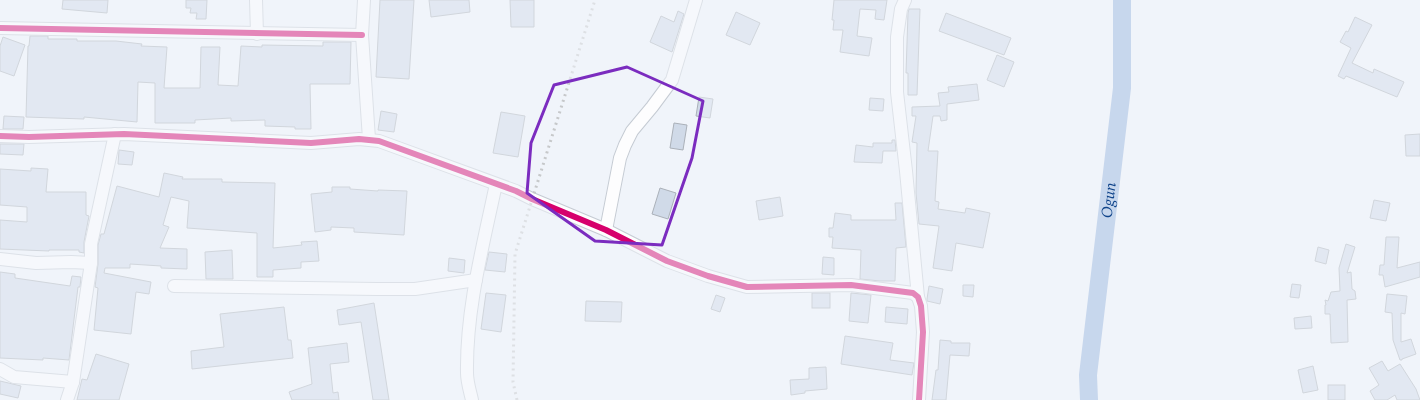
<svg xmlns="http://www.w3.org/2000/svg" width="1420" height="400" font-family="Spectral,serif">
<rect width="100%" height="100%" fill="#f0f4fa"/>
<g fill="none" stroke-linecap="round" stroke-linejoin="round">
<path stroke="#96b3dd" stroke-width="18" id="s1" d="M1089,400L1088,375L1122,88V0"/>
</g>
<g fill="#d0dae8" stroke="#abb1b9">
<polygon points="63,0 108,0 107,13 62,9"/>
<polygon points="186,0 207,0 206,19 196,19 197,13 190,13 191,8 186,8"/>
<polygon points="380,0 414,0 409,79 376,77"/>
<polygon points="429,0 469,0 470,12 431,17"/>
<polygon points="510,0 534,0 534,27 511,27"/>
<polygon points="834,0 887,0 884,20 875,19 876,10 860,9 857,36 872,38 869,56 840,52 843,30 833,30 834,20 832,20"/>
<polygon points="909,9 920,9 917,95 908,95 908,73 906,73 908,13"/>
<polygon points="678,11 684,14 672,52 650,42 661,16 674,22"/>
<polygon points="736,12 760,23 750,45 726,35"/>
<polygon points="946,13 1011,38 1004,55 939,31"/>
<polygon points="1355,17 1372,25 1352,63 1373,73 1374,69 1404,82 1397,97 1346,76 1344,79 1338,76 1351,48 1340,42 1346,31 1348,32"/>
<polygon points="30,36 48,36 48,39 77,39 77,41 116,41 142,44 141,46 167,47 164,88 200,88 201,47 220,47 218,85 238,86 241,46 262,47 262,45 323,46 323,42 351,42 350,84 310,84 311,129 295,129 295,127 265,126 265,120 231,121 231,118 195,120 195,123 155,123 155,83 138,82 137,122 84,117 84,119 26,117 28,46 29,46"/>
<polygon points="3,37 25,45 14,76 0,71 0,46"/>
<polygon points="997,55 1014,62 1004,87 987,80"/>
<polygon points="977,84 979,100 947,104 947,120 941,121 940,116 933,116 928,151 938,151 935,201 939,202 938,209 965,213 966,208 990,213 983,248 956,243 952,271 933,268 939,226 919,224 916,193 917,143 912,142 916,116 912,116 912,107 940,106 938,93 949,92 948,87"/>
<polygon points="699,97 713,99 710,118 696,116"/>
<polygon points="870,98 884,99 883,111 869,110"/>
<polygon points="381,111 397,114 394,132 378,130"/>
<polygon points="501,112 525,116 518,157 493,153"/>
<polygon points="4,116 24,117 23,129 3,129"/>
<polygon points="674,123 687,125 683,150 670,148"/>
<polygon points="1420,134 1420,156 1406,156 1405,135"/>
<polygon points="892,140 895,140 896,151 883,151 882,163 854,162 856,145 873,147 873,143 892,143"/>
<polygon points="0,144 24,144 23,155 0,154"/>
<polygon points="119,150 134,152 132,165 118,164"/>
<polygon points="31,168 48,169 46,192 86,192 86,215 89,216 84,242 84,253 79,252 79,250 49,250 49,251 0,249 0,220 27,222 27,207 0,205 0,169 31,171"/>
<polygon points="164,173 183,177 182,179 222,179 222,182 275,183 273,248 302,245 301,242 317,241 319,261 301,262 301,268 273,270 273,277 257,277 257,233 187,228 189,201 171,197 163,225 169,227 160,248 187,249 187,269 161,268 161,266 130,264 130,268 105,268 104,273 151,282 149,294 136,292 131,334 94,330 98,288 95,287 98,264 98,245 101,234 104,234 117,186 159,197"/>
<polygon points="332,187 350,187 350,189 378,191 378,190 407,191 404,235 354,232 354,228 331,227 331,230 315,232 311,194 332,192"/>
<polygon points="660,188 676,193 668,219 652,214"/>
<polygon points="780,197 783,216 759,220 756,201"/>
<polygon points="1374,200 1390,203 1386,221 1370,218"/>
<polygon points="895,203 902,203 906,247 896,248 895,281 880,281 860,279 861,250 832,248 833,237 829,237 829,228 833,228 835,213 851,215 851,220 896,220"/>
<polygon points="1386,237 1399,237 1397,268 1420,262 1420,277 1385,287 1383,275 1379,275 1380,265 1384,265"/>
<polygon points="1346,244 1355,247 1347,273 1351,272 1352,289 1355,291 1356,299 1347,300 1348,342 1331,343 1330,314 1325,314 1325,305 1326,305 1325,300 1328,301 1331,292 1340,291 1339,268"/>
<polygon points="1318,247 1329,250 1326,264 1315,261"/>
<polygon points="232,250 233,279 206,279 205,252"/>
<polygon points="489,252 507,254 505,272 485,270"/>
<polygon points="823,257 834,258 834,275 822,274"/>
<polygon points="449,258 465,260 464,273 448,271"/>
<polygon points="0,272 15,274 15,278 70,286 72,276 81,277 80,287 78,287 69,360 43,358 43,360 0,358"/>
<polygon points="1292,284 1301,285 1299,298 1290,297"/>
<polygon points="963,285 974,285 973,297 963,296"/>
<polygon points="929,286 943,289 940,304 927,301 927,299"/>
<polygon points="486,293 506,295 501,332 481,329"/>
<rect x="812" y="293" width="18" height="15"/>
<polygon points="851,293 871,295 868,323 849,321"/>
<polygon points="1387,294 1407,296 1405,314 1401,313 1401,342 1411,339 1416,354 1402,359 1402,360 1400,360 1393,340 1392,313 1385,312"/>
<polygon points="716,295 725,298 720,312 711,309"/>
<polygon points="586,301 622,302 621,322 585,321"/>
<polygon points="374,303 389,400 373,400 361,322 339,325 337,310"/>
<polygon points="284,307 288,340 291,340 293,358 192,369 191,351 224,347 220,314"/>
<polygon points="886,307 908,309 907,324 885,322"/>
<polygon points="1311,316 1312,328 1295,329 1294,318"/>
<polygon points="845,336 893,343 890,360 914,363 912,375 841,364"/>
<polygon points="940,340 951,341 951,343 970,343 969,356 950,355 946,400 932,400 936,370 938,370"/>
<polygon points="347,343 349,362 330,364 333,393 338,392 339,400 292,400 289,392 312,384 308,348"/>
<polygon points="96,354 129,364 119,400 77,400 82,379 87,380"/>
<polygon points="1382,361 1388,371 1400,364 1416,389 1420,400 1397,400 1395,395 1387,400 1375,400 1370,391 1379,385 1369,368"/>
<polygon points="1313,366 1318,390 1303,393 1298,370"/>
<polygon points="826,367 827,389 805,391 805,393 791,395 790,380 809,379 809,368"/>
<polygon points="0,381 21,386 18,398 0,394"/>
<rect x="1328" y="385" width="17" height="15"/>
</g>
<g fill="none" stroke-linecap="round" stroke-linejoin="round">
<g stroke="#c5cbd3" stroke-width="14">
<g id="street">
<polyline points="256,0 257,34"/>
<polyline points="364,0 362,35 369,139"/>
<polyline points="905,0 901,9 897,37 897,92 906,171 918,297"/>
<polyline points="0,28 362,35"/>
<polyline points="0,136 29,137 124,134 311,143 359,139 379,141 516,191 532,199 606,230 667,261 708,276 747,287 851,285 913,293 918,297 921,306 923,332 919,400"/>
<polyline points="606,230 620,158 625,145 632,131 652,107 672,80 696,0"/>
<polyline points="0,259 36,263 71,262 91,263"/>
<polyline points="174,286 377,289 415,289 476,280"/>
<polyline points="0,369 14,377 73,382"/>
<polyline points="67,400 73,382 91,263 91,244 115,134"/>
<path d="M472,400C470,391 467,382 467,373C466,309 483,246 496,184"/>
</g>
</g>
<use href="#street" stroke="#fdfdfe" stroke-width="12"/>
<polyline stroke="#c6c8ca" stroke-width="3" stroke-dasharray="2 4" stroke-linecap="butt" points="517,400 513,382 515,254 595,0"/>
<g stroke="#fff" stroke-width="8">
<g id="cycleway">
<polyline points="0,28 362,35"/>
<polyline points="0,136 29,137 124,134 311,143 359,139 379,141 516,191 532,199 606,230 667,261 708,276 747,287 851,285 913,293 918,297 921,306 923,332 919,400"/>
</g>
</g>
<use href="#cycleway" stroke="#d6006c" stroke-width="6"/>
</g>
<path d="M0 0H1420V400H0ZM627,67L703,101L692,158L662,245L595,241L527,193L531,143L554,85Z" fill="#f0f4fa" fill-opacity=".55" fill-rule="evenodd"/>
<path fill="none" stroke="#7b2cbf" stroke-width="3" stroke-linejoin="round" d="M627,67L703,101L692,158L662,245L595,241L527,193L531,143L554,85Z"/>
<g text-anchor="middle" dominant-baseline="central" stroke-width="4" stroke-linejoin="round" paint-order="stroke">
<g font-size="16" font-style="italic" fill="#10448a" stroke="#fff">
<text stroke="none"><textPath href="#s1" startOffset="201">Ogun</textPath></text>
</g>
</g>
</svg>
